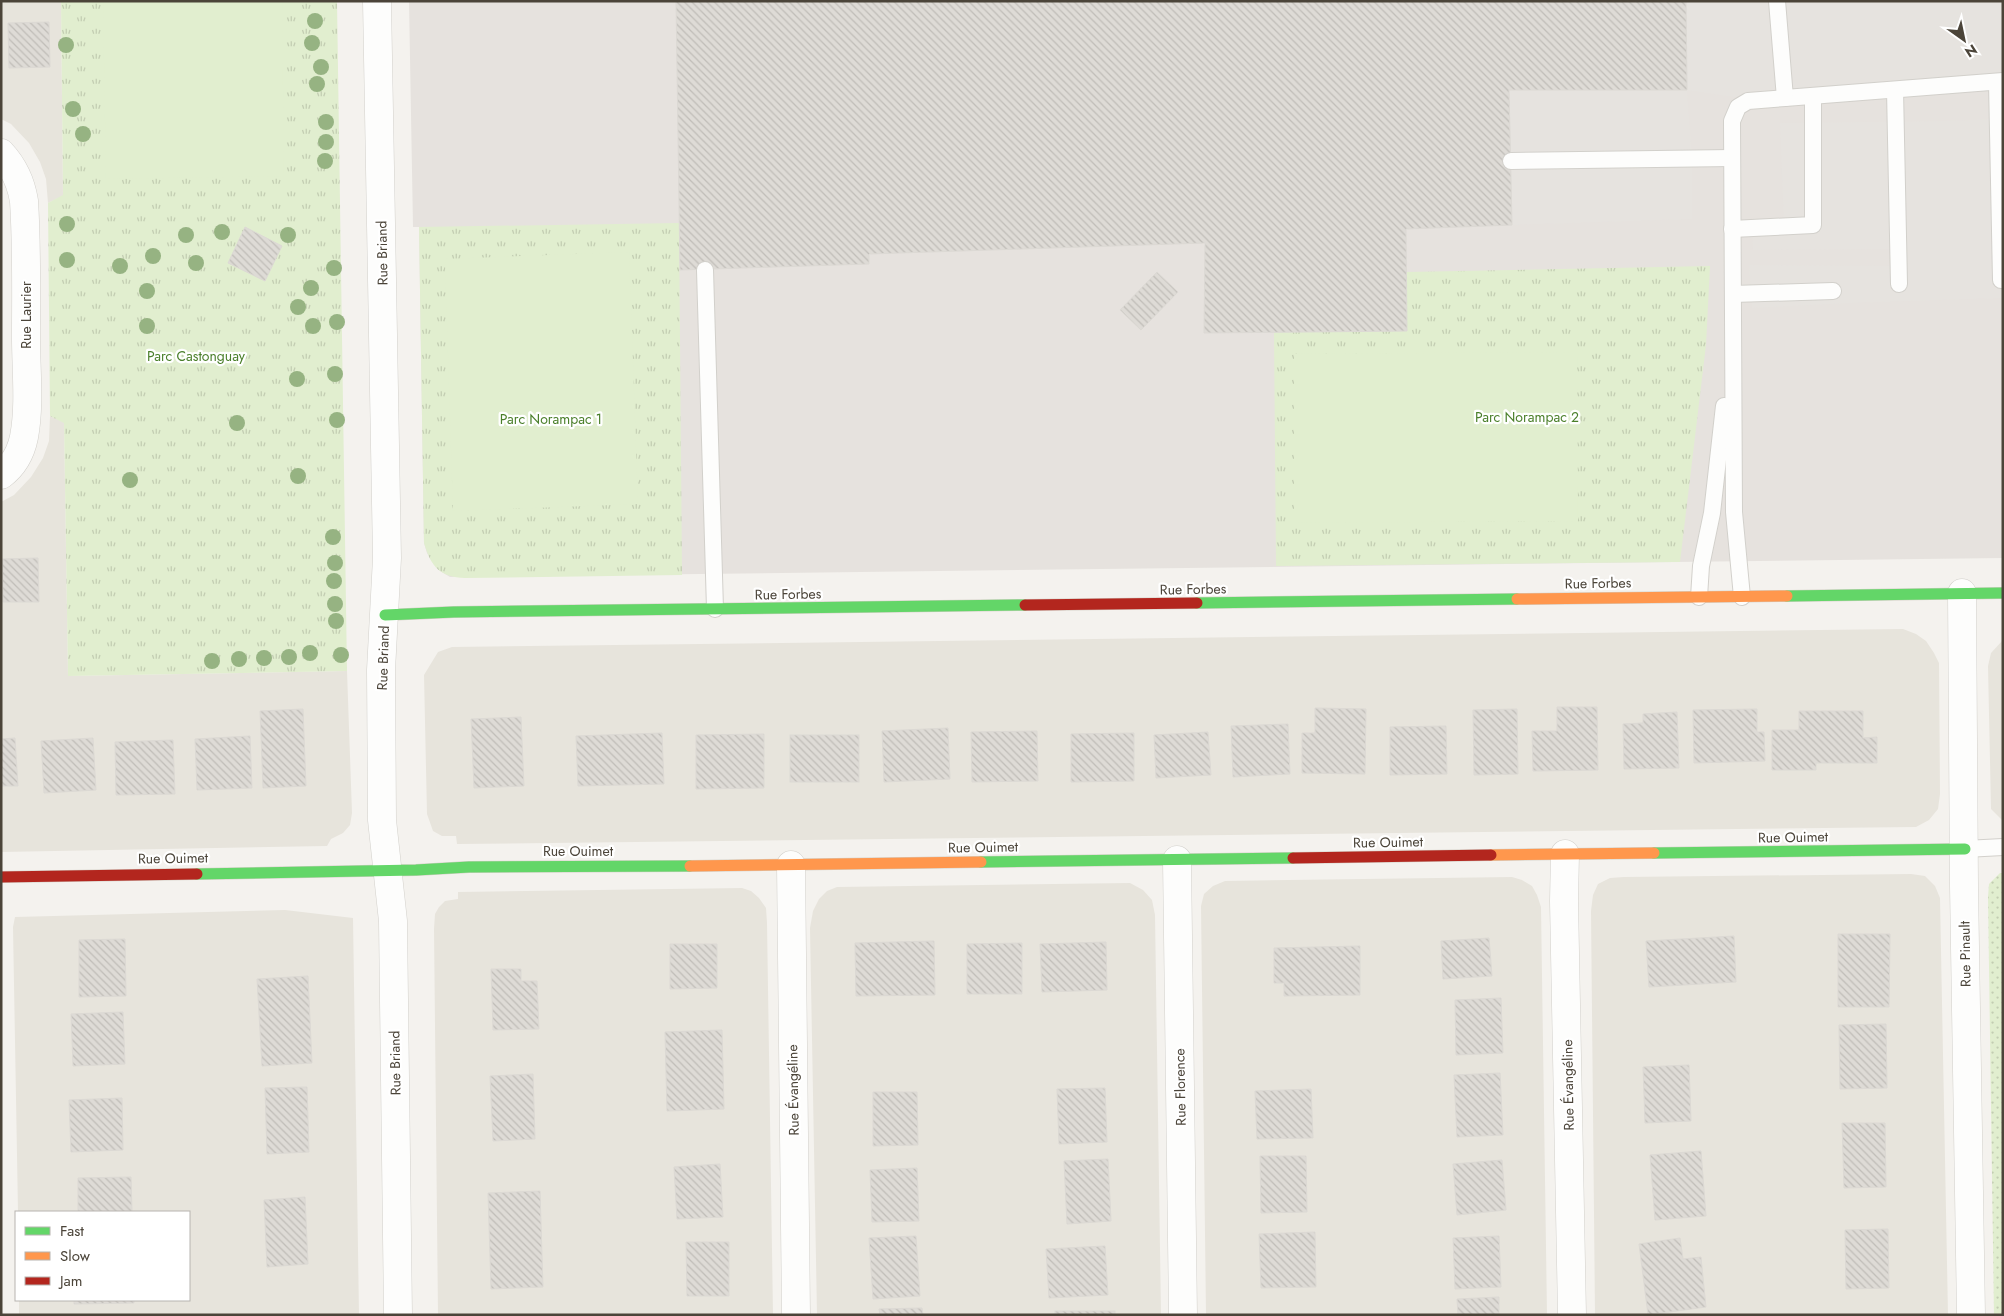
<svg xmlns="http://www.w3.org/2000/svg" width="2004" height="1316" font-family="Jost,sans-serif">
<defs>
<pattern id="grass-dots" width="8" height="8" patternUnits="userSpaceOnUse" patternTransform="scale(1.25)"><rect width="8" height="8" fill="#e1eecf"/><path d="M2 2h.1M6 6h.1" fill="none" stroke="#c3cdb2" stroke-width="1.8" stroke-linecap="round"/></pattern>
<pattern id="park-tufts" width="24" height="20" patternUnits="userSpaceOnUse" patternTransform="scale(1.25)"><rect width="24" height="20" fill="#e1eecf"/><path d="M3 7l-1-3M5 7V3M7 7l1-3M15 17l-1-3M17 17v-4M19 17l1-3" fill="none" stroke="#c3cdb2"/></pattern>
<pattern id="building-back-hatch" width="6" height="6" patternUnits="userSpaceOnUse" patternTransform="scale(1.25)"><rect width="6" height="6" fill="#dedbd6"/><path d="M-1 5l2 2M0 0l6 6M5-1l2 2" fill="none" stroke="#c0bdb8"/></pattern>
</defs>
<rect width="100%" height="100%" fill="#f4f2ee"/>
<g fill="#e7e4dc">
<polygon points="1,1 61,1 63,196 48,203 46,179 40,162 29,143 11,124 1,119"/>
<polygon points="50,416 64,422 68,676 347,671 352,813 350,825 343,833 331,839 327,846 1,852 1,502 14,495 31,477 43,458 49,441"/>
<polygon points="1903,629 1916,634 1926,641 1934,653 1939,663 1940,794 1938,809 1929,820 1916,827 457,844 456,836 442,836 433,831 427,814 424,675 438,652 452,647"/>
<polygon points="2003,640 2003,821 1991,809 1988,666 1991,653"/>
<polygon points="1911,874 1925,876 1935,886 1940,898 1948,1315 1595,1315 1591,911 1593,895 1598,884 1610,878 1624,877"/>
<polygon points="1512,877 1522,880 1532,886 1537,895 1541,907 1547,1315 1206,1315 1201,906 1204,894 1213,886 1225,881"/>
<polygon points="1130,883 1143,890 1152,900 1155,915 1161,1315 817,1315 810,928 813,911 819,899 827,891 837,887"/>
<polygon points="742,888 751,891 759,898 766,908 767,923 773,1315 438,1315 434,929 435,914 439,907 445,901 458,899 458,892"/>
<polygon points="285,910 353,918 359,1315 19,1315 19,1300 189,1300 189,1212 18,1212 13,927 15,917"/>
</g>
<polygon fill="#e6e2de" points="409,1 2003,1 2003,558 450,577 440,571 433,563 427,553 424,543 419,227 413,227"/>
<polygon fill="url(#grass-dots)" points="2000,873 2003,873 2003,1315 1994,1315 1988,897 1989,884"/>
<g fill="url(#park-tufts)">
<polygon points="61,1 337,1 347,671 68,676 64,423 50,416 48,203 63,195"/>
<path d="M679,223L682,575L465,578C440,577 431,567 424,543L419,227Z"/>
<polygon points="1710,266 1706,345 1680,562 1276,566 1274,332 1407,331 1406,272"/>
</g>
<g fill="#e1eecf">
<polygon points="103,1 282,1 284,176 106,179"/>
<polygon points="629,252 638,504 453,511 445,259"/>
<polygon points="1577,352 1578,521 1294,523 1294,354"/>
</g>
<g fill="#e6e3df">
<polygon points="1686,1 2003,1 2003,81 1755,100 1687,90 1692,159 1692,219 1512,225 1509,90 1687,90"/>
<polygon points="2003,119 2003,298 1849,303 1752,308 1749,265 1899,266 1898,249 1753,250 1752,228 1784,226 1780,123 1941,121"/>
</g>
<g fill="url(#building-back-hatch)" stroke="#dcd9d4">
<polygon points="676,1 1686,1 1687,90 1509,90 1512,225 1406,229 1407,331 1204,333 1205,243 869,254 869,264 680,270"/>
<polygon points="49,22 50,67 9,68 8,23"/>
<polygon points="245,227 282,246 265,281 228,263"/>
<polygon points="1157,272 1178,292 1141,330 1120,310"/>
<polygon points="38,558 39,602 3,602 2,559"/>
<polygon points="1557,707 1597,707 1598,770 1533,771 1532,731 1557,731"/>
<polygon points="1315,708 1366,709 1365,774 1302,773 1302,733 1315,733"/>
<polygon points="303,709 306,786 263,788 260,711"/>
<polygon points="1517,709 1518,774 1474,775 1473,710"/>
<polygon points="1757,709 1757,732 1764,732 1765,761 1694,763 1693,710"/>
<polygon points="1799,711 1863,711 1863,738 1877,737 1877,763 1816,763 1816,770 1772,770 1772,730 1799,730"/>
<polygon points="1677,712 1679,768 1624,769 1623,724 1643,723 1643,714"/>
<polygon points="521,717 524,786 474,788 471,719"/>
<polygon points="1288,724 1290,774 1233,777 1231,726"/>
<polygon points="1446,726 1447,774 1390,775 1390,727"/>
<polygon points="948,728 950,779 884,782 882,731"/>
<polygon points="1037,731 1038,781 972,782 971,732"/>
<polygon points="1208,732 1211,775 1156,778 1154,735"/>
<polygon points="662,733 664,784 578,786 576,736"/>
<polygon points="1134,733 1134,781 1071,782 1071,734"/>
<polygon points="764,734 764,788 696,789 696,735"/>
<rect x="790" y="735" width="69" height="47"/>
<polygon points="250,736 252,788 197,790 195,739"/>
<polygon points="15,738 18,786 1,786 1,739"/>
<polygon points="93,738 96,790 44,793 41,741"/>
<polygon points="173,740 175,794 116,795 115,742"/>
<polygon points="1838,934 1890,934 1889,1007 1838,1007"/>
<polygon points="1734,936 1736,982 1649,987 1646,941"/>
<polygon points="1489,938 1492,976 1443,979 1441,941"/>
<polygon points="125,939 126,996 79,997 79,940"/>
<polygon points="934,941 935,995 856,996 855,943"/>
<polygon points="1106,942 1107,990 1042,992 1040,944"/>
<polygon points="1022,943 1022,994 967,994 967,944"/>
<polygon points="670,944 717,944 717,988 670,989"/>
<polygon points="1360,946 1360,995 1284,996 1284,983 1274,983 1274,948"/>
<polygon points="491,969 521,969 521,981 537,981 539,1029 493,1030"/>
<polygon points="308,976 312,1063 262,1066 257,979"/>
<polygon points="1501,998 1503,1053 1456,1055 1455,1000"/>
<polygon points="123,1012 125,1064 73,1066 71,1014"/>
<polygon points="1886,1024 1887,1088 1840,1089 1839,1025"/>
<polygon points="722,1030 724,1109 667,1111 665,1032"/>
<polygon points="1689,1065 1691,1121 1645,1123 1643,1067"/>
<polygon points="1500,1073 1503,1135 1457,1137 1454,1075"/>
<polygon points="533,1074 535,1139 493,1141 490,1076"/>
<polygon points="307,1087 309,1152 267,1154 265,1088"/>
<polygon points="1105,1088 1107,1142 1059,1144 1057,1089"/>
<polygon points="1311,1089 1313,1138 1257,1139 1255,1091"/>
<polygon points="873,1092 917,1092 918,1145 873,1146"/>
<polygon points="122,1098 123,1150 71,1152 69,1100"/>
<polygon points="1842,1123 1885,1123 1886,1187 1844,1188"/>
<polygon points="1701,1151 1706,1216 1655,1220 1650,1155"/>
<polygon points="1260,1156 1306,1156 1307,1212 1261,1213"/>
<polygon points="1108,1159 1111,1221 1067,1224 1064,1161"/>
<polygon points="1502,1160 1506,1210 1457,1215 1453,1164"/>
<polygon points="720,1164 723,1217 677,1219 674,1167"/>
<polygon points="917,1168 919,1221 872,1222 870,1170"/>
<polygon points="131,1177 132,1212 78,1212 78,1178"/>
<polygon points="540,1191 543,1287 491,1289 488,1193"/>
<polygon points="305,1197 308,1264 267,1267 264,1200"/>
<polygon points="1888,1229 1889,1288 1846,1289 1845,1230"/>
<polygon points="1315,1232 1316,1287 1261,1288 1259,1234"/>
<polygon points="916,1236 920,1296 873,1299 869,1238"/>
<polygon points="1499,1236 1501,1287 1455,1289 1453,1238"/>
<polygon points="1680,1238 1683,1259 1701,1257 1706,1307 1648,1315 1639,1244"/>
<polygon points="686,1242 729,1242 729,1296 687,1296"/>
<polygon points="1105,1246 1108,1295 1049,1298 1046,1249"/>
<polygon points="1499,1297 1499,1315 1458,1315 1457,1299"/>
<polygon points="74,1300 134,1300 134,1303 74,1304"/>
<polygon points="922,1308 923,1315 880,1315 879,1309"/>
<rect x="1055" y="1311" width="60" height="4"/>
</g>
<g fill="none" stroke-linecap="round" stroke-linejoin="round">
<g stroke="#d2d0cb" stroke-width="18">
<g id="lane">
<polyline points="1777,1 1785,98 2003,81"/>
<polyline points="1997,82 2001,280"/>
<polyline points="1895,90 1899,284"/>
<polyline points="1511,161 1732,158"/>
<polyline points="1732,229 1813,225 1813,96"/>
<polyline points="705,270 715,609"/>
<polyline points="1733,294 1833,291"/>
<polyline points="1699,597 1701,566 1712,513 1724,406"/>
<polyline points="1742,597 1734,512 1732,121 1738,107 1748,101 1785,98"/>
<polyline points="1965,849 2003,847"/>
</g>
</g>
<g stroke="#d2d0cb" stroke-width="29">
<g id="street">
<polyline points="377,1 387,558 381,670 382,820 393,921 398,1315"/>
<path d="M1,153C14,167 21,182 24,201C27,246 26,292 26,338C26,370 30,405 24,437C21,452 13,466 1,475"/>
<polyline points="1962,593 1964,886 1971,1315"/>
<polyline points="1565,854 1564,901 1572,1315"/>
<polyline points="1177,860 1183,1315"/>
<polyline points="791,865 796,1315"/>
</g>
</g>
<g stroke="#d3cfc5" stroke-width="12">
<g id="fast">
<polyline points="1787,596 2003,593"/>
<polyline points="1197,603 1517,599"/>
<polyline points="385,615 454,612 1025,605"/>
<polyline points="1654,853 1965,849"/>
<polyline points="981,862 1293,858"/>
<polyline points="197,874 416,870 469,867 690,866"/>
</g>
</g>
<g stroke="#d3cfc5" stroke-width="12">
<g id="slow">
<polyline points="1517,599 1787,596"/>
<polyline points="1491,855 1654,853"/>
<polyline points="690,866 981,862"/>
</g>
</g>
<g stroke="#d3cfc5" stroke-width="12">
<g id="jam">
<polyline points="1025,605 1197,603"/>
<polyline points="1293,858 1491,855"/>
<polyline points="1,877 197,874"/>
</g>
</g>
<use href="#lane" stroke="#fdfdfc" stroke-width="16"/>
<use href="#street" stroke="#fdfdfc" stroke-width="28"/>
<use href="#fast" stroke="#63d668" stroke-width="11"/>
<use href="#slow" stroke="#ff974d" stroke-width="11"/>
<use href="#jam" stroke="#b3261e" stroke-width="11"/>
</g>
<g fill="#96b382">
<circle cx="315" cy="21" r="8"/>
<circle cx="312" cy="43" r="8"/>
<circle cx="66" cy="45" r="8"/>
<circle cx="321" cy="67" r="8"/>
<circle cx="317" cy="84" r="8"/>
<circle cx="73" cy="109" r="8"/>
<circle cx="326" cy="122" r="8"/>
<circle cx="83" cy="134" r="8"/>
<circle cx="326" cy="142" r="8"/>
<circle cx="325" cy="161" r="8"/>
<circle cx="67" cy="224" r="8"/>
<circle cx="222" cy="232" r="8"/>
<circle cx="186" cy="235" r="8"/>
<circle cx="288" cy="235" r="8"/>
<circle cx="153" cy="256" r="8"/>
<circle cx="67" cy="260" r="8"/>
<circle cx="196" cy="263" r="8"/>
<circle cx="120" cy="266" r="8"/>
<circle cx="334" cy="268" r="8"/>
<circle cx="311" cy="288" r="8"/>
<circle cx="147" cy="291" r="8"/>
<circle cx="298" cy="307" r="8"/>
<circle cx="337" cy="322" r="8"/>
<circle cx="147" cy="326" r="8"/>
<circle cx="313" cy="326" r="8"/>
<circle cx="335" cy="374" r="8"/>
<circle cx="297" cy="379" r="8"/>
<circle cx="337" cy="420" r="8"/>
<circle cx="237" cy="423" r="8"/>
<circle cx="298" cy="476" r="8"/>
<circle cx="130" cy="480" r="8"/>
<circle cx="333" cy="537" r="8"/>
<circle cx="335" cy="563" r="8"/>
<circle cx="334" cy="581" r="8"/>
<circle cx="335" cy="604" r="8"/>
<circle cx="336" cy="621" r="8"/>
<circle cx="310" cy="653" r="8"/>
<circle cx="341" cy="655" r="8"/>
<circle cx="289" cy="657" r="8"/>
<circle cx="264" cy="658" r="8"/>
<circle cx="239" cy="659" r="8"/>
<circle cx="212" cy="661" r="8"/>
</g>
<g text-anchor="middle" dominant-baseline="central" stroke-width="4.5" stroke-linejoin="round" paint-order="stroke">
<g font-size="14" fill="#4b4439" stroke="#fff">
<text transform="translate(382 253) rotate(-91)">Rue Briand</text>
<text transform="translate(26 315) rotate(-90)">Rue Laurier</text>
<text transform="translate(1598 583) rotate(-1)">Rue Forbes</text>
<text transform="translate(1193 589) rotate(-1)">Rue Forbes</text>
<text transform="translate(788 594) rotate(-1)">Rue Forbes</text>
<text transform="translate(383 658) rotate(-88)">Rue Briand</text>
<text transform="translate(1793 837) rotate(-1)">Rue Ouimet</text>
<text transform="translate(1388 842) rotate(-1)">Rue Ouimet</text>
<text transform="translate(983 847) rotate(-1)">Rue Ouimet</text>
<text x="578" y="851">Rue Ouimet</text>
<text transform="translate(173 858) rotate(-1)">Rue Ouimet</text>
<text transform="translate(1965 954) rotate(-91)">Rue Pinault</text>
<text transform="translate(395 1063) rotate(-91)">Rue Briand</text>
<text transform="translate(1568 1085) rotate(-91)">Rue Évangéline</text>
<text transform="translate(1180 1087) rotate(-91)">Rue Florence</text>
<text transform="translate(793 1090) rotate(-91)">Rue Évangéline</text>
</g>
<g font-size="14" fill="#4a7f2a" stroke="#fff">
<text x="196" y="356">Parc Castonguay</text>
<text x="1527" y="417">Parc Norampac 2</text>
<text x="551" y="419">Parc Norampac 1</text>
</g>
</g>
<rect width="2004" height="1316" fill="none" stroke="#4b4439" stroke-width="5"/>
<rect x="15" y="1211" width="175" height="90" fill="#ffffff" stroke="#b7b4b0"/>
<rect x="25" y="1227" width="25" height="8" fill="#63d668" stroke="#b7b4b0"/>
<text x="60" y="1236" font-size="15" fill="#4b4439">Fast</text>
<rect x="25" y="1252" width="25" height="8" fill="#ff974d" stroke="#b7b4b0"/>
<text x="60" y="1261" font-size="15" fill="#4b4439">Slow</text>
<rect x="25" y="1277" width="25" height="8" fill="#b3261e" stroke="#b7b4b0"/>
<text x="60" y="1286" font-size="15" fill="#4b4439">Jam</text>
<g transform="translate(1964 40) rotate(147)" stroke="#ffffff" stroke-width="4" paint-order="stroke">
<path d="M0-4L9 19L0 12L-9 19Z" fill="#4b4439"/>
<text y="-8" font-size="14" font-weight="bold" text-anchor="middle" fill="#4b4439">N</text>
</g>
</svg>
